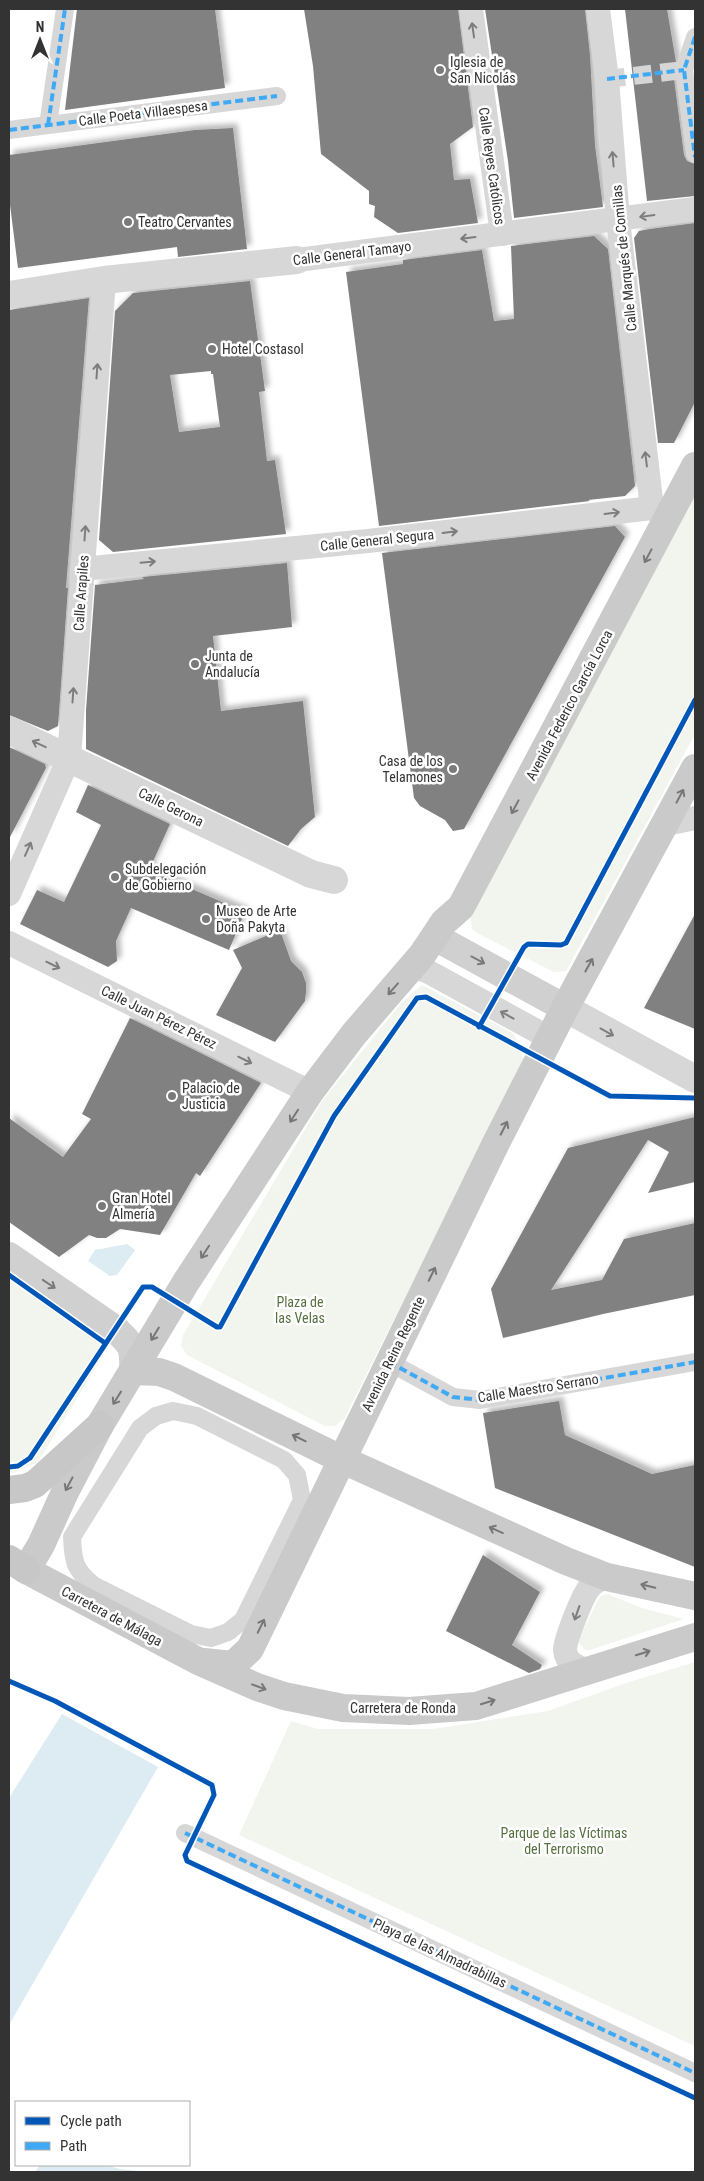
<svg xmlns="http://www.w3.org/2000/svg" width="704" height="2181" font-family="'Roboto Condensed',sans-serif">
<defs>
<filter id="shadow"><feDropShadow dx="4.5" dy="-4.5" stdDeviation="2.5" flood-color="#0004"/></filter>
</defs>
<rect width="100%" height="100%" fill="#fff"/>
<g fill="#f1f5ed">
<polygon points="695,496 695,734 566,971 554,972 477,933 472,929 470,913"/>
<polygon points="422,985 514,1034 524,1061 344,1419 335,1426 325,1426 187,1355 181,1346 183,1335 322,1101 402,1002"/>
<polygon points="9,1266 97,1327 104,1354 38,1462 14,1473 9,1472"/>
<polygon points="607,1594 642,1608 684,1619 590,1650 585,1650 579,1643 580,1637 598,1600 601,1596"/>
<polygon points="695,1662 695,2046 239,1835 291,1721 318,1729 433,1729 548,1711 623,1684"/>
</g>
<g fill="#ddebf3">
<polygon points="127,1244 135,1250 117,1275 110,1276 88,1261 95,1250"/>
<polygon points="62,1714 158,1767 9,2025 9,1798"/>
<polygon points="40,2165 106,2165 120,2169 147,2172 35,2172"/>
</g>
<g fill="#818181" fill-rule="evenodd" filter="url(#shadow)">
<polygon points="77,9 215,9 225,88 65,110"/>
<polygon points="304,9 458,9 473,127 450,144 454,180 470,179 478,223 398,233 374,217 375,206 369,204 369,191 321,154 313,66"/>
<polygon points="485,9 585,9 590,55 595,145 603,207 514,218 508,161"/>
<polygon points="625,9 667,9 676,62 673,71 684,155 687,161 695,164 695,196 647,201"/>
<polygon points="233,128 247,249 178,257 177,247 18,268 9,197 9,155 195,130"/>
<polygon points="695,223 695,402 674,443 658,443 634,238 639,231 650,229"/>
<polygon points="594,236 608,249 635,486 625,496 588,500 590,501 379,526 346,272 403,264 403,260 482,250 494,321 514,319 511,246"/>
<path d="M250,281L265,391L259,392L267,461L275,460L286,534L113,552L99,540L115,311L133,293ZM211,371V374H213L220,427L179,432L170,375Z"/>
<polygon points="89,298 66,588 68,588 58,726 48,731 9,715 9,310"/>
<polygon points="615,526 625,537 464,829 453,831 445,820 420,806 414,798 382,553"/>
<polygon points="287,563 292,627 213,636 221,711 303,701 315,817 301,829 288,846 86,749 86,710 95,585 144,579 142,577"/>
<polygon points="9,747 45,764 46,768 9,839"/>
<polygon points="88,785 170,824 150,868 156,871 155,873 245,912 229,950 131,908 116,941 117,961 108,967 20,924 37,890 64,902 101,825 76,812"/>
<polygon points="695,914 695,1029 644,1008"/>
<polygon points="280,930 291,961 302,972 306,983 306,992 305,1001 275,1042 216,1015 242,968 233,950"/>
<polygon points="130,1018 261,1083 200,1176 196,1173 160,1235 120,1229 106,1238 97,1238 89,1235 59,1257 9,1222 9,1118 63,1157 91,1119 82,1114"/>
<polygon points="695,1117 695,1182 648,1193 669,1152 648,1140 551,1290 602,1280 624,1239 695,1223 695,1295 603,1314 503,1338 491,1289 568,1148"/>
<polygon points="559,1401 565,1435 652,1474 695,1465 695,1567 495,1488 483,1413"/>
<polygon points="483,1555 540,1592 512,1645 542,1665 540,1669 529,1673 446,1631"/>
</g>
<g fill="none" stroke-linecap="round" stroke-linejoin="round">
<polyline stroke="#d6d6d6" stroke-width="18" stroke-dasharray="18 9" stroke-linecap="butt" points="607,79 684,70"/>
<g stroke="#d7d7d7" stroke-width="18">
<polyline points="48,125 65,9"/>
<polyline points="9,130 277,96"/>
<polyline points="695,154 684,70 695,37"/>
<polyline points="389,1362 453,1397 480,1400 695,1362"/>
<path d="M173,1411L197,1416L284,1460L297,1475L302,1500L243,1620L228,1632L211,1638L191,1634L93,1585C74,1569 73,1561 72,1537L140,1428L156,1416Z"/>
<polyline points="185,1833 695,2073"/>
</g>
<g stroke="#d7d7d7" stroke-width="24">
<polyline points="471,9 502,234"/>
<polyline points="598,9 607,79 618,220 652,508"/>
<polyline points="297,260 695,209"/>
<polyline points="82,569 368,541 652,508 668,518"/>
<polyline points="666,824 695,818"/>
<polyline points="9,894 69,758 104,280"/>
<polyline points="9,943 310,1092"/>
<polyline points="412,966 427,971 542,1034 548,1041"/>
<path d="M587,1670C577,1667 566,1663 565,1650C565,1640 583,1594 590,1587C594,1582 600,1579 607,1577"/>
</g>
<g stroke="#d7d7d7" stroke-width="28">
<polyline points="9,295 104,280 297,260"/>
<polyline points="9,730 311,874 334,880"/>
<polyline points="565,1008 695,1079"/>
</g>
<g stroke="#d0d0d0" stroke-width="28">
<polyline points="435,937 565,1008"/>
<path d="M9,1256L115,1329C132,1345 134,1347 133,1371"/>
</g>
<g stroke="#cacaca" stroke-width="28">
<polyline points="695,466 461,907 444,922 422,955 354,1034 310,1092 186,1282 100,1425 65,1492 41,1545 26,1570 198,1661 257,1687 284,1696 343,1708 409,1711 476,1706 695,1637"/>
<polyline points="133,1371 159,1372 174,1377 343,1460 566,1561 607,1577 695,1596"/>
<polyline points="204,1662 233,1665 250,1649 496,1143 565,1008 695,768"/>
</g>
<g stroke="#c7c7c7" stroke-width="28">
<polyline points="9,1490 25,1488 35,1484 100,1425"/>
<polyline points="9,1559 26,1570"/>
</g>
<g stroke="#3fa9f5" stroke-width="4" stroke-dasharray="8 4" stroke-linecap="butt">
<polyline points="695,37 684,70 695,157"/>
<polyline points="607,79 684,70"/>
<polyline points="48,125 65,9"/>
<polyline points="9,130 277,96"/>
<polyline points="389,1362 453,1397 480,1400 695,1362"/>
<polyline points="185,1833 695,2073"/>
</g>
<g stroke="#fff" stroke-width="8">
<g id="cycleway">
<polyline points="479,1027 524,947 528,944 561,945 566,943 695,700"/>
<polyline points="9,1275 105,1343"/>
<polyline points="9,1467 18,1466 30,1458 143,1287 152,1287 217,1327 220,1327 334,1116 417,998 426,997 610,1096 695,1098"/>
<polyline points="9,1681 55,1701 212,1785 214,1795 185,1855 187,1861 695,2098"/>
</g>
</g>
<use href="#cycleway" stroke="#0057b8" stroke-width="5"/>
</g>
<defs><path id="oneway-shaft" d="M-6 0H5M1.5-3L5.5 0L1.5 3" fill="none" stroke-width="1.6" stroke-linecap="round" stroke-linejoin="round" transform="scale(1.25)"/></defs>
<g stroke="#7d7d7d">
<use href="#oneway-shaft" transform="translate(473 30) rotate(-98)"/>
<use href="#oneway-shaft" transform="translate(613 159) rotate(-95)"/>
<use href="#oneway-shaft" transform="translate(647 216) rotate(172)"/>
<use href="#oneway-shaft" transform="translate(468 238) rotate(173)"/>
<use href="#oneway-shaft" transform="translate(97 371) rotate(-86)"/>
<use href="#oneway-shaft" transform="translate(646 459) rotate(-97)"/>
<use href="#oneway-shaft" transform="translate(612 513) rotate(-7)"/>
<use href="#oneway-shaft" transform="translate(450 532) rotate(-7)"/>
<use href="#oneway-shaft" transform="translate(85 533) rotate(-86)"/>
<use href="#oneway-shaft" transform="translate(148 562) rotate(-5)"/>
<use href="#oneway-shaft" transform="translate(73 695) rotate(-86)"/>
<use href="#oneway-shaft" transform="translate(39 744) rotate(-155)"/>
<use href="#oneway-shaft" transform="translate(28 849) rotate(-66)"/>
<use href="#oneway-shaft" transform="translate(53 965) rotate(26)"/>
<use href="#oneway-shaft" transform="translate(507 1015) rotate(-151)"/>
<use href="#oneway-shaft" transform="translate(607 1032) rotate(29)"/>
<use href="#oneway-shaft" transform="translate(245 1060) rotate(26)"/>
<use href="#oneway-shaft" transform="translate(577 1613) rotate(109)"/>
</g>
<g stroke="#777">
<use href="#oneway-shaft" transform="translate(648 556) rotate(118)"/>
<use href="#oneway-shaft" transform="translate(680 796) rotate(-62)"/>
<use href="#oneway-shaft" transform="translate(515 807) rotate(118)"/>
<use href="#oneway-shaft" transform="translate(589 965) rotate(-61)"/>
<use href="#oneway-shaft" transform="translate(393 989) rotate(131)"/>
<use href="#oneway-shaft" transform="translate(294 1116) rotate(123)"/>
<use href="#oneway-shaft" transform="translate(504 1128) rotate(-63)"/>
<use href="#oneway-shaft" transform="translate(205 1252) rotate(123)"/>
<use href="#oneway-shaft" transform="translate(432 1274) rotate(-64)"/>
<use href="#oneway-shaft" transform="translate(155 1334) rotate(121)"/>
<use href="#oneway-shaft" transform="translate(117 1398) rotate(122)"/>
<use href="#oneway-shaft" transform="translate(299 1438) rotate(-154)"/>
<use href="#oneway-shaft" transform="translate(69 1484) rotate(118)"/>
<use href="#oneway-shaft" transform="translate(496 1530) rotate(-156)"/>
<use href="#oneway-shaft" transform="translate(648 1586) rotate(-167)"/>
<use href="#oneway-shaft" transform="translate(261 1626) rotate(-64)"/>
<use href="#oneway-shaft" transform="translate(643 1653) rotate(-17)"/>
<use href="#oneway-shaft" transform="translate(259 1687) rotate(20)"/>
<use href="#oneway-shaft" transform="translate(488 1702) rotate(-17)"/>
</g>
<g stroke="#7a7a7a">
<use href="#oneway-shaft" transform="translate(478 960) rotate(28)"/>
<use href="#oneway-shaft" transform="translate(49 1284) rotate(34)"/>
</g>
<g fill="#7a7a7a" stroke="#fff" stroke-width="2">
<circle cx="440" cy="70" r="5"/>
<circle cx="128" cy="222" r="5"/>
<circle cx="212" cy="349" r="5"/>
<circle cx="195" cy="664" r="5"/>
<circle cx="453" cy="769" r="5"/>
<circle cx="115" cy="877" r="5"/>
<circle cx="206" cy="919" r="5"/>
<circle cx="172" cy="1096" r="5"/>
<circle cx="102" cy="1206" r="5"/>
</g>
<g text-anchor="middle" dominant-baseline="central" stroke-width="5" stroke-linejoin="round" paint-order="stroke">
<g font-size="14" fill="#333" stroke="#fff" text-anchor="start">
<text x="450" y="62">Iglesia de<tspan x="450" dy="16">San Nicolás</tspan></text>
<text x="138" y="222">Teatro Cervantes</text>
<text x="222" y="349">Hotel Costasol</text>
<text x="205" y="656">Junta de<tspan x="205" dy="16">Andalucía</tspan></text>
<text x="443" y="761" text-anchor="end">Casa de los<tspan x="443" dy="16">Telamones</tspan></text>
<text x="125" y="869">Subdelegación<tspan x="125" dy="16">de Gobierno</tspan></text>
<text x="216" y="911">Museo de Arte<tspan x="216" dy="16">Doña Pakyta</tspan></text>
<text x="182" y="1088">Palacio de<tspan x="182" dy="16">Justicia</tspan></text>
<text x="112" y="1198">Gran Hotel<tspan x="112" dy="16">Almería</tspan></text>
</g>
<g font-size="14" fill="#333" stroke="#fff">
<text transform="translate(143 113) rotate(-7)">Calle Poeta Villaespesa</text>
<text transform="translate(492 166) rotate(82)">Calle Reyes Católicos</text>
<text transform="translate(352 253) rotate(-7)">Calle General Tamayo</text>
<text transform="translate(624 258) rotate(-96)">Calle Marqués de Comillas</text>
<text transform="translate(377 540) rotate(-6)">Calle General Segura</text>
<text transform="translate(81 593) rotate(-86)">Calle Arapiles</text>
<text transform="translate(569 705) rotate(-62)">Avenida Federico García Lorca</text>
<text transform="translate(171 807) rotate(26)">Calle Gerona</text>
<text transform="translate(159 1017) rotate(26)">Calle Juan Pérez Pérez</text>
<text transform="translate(393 1354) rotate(-64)">Avenida Reina Regente</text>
<text transform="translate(538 1388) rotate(-9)">Calle Maestro Serrano</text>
<text transform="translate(112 1616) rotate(28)">Carretera de Málaga</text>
<text x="403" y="1708">Carretera de Ronda</text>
<text transform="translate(440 1953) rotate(25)">Playa de las Almadrabillas</text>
</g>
<g font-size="14" fill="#56703f" stroke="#fff">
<text x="300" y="1302">Plaza de<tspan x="300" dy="16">las Velas</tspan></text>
<text x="564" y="1833">Parque de las Víctimas<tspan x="564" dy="16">del Terrorismo</tspan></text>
</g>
</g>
<rect width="704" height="2181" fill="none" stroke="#333333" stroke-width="20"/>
<rect x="15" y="2101" width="175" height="65" fill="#ffffff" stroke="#adadad"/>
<rect x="25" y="2117" width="25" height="8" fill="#0057b8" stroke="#adadad"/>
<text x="60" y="2126" font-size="15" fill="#333333">Cycle path</text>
<rect x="25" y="2142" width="25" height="8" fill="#3fa9f5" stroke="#adadad"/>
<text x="60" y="2151" font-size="15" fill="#333333">Path</text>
<g transform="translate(40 40)" stroke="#ffffff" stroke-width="4" paint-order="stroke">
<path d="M0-4L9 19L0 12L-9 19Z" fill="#333333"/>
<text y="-8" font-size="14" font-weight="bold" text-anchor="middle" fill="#333333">N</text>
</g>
</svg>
